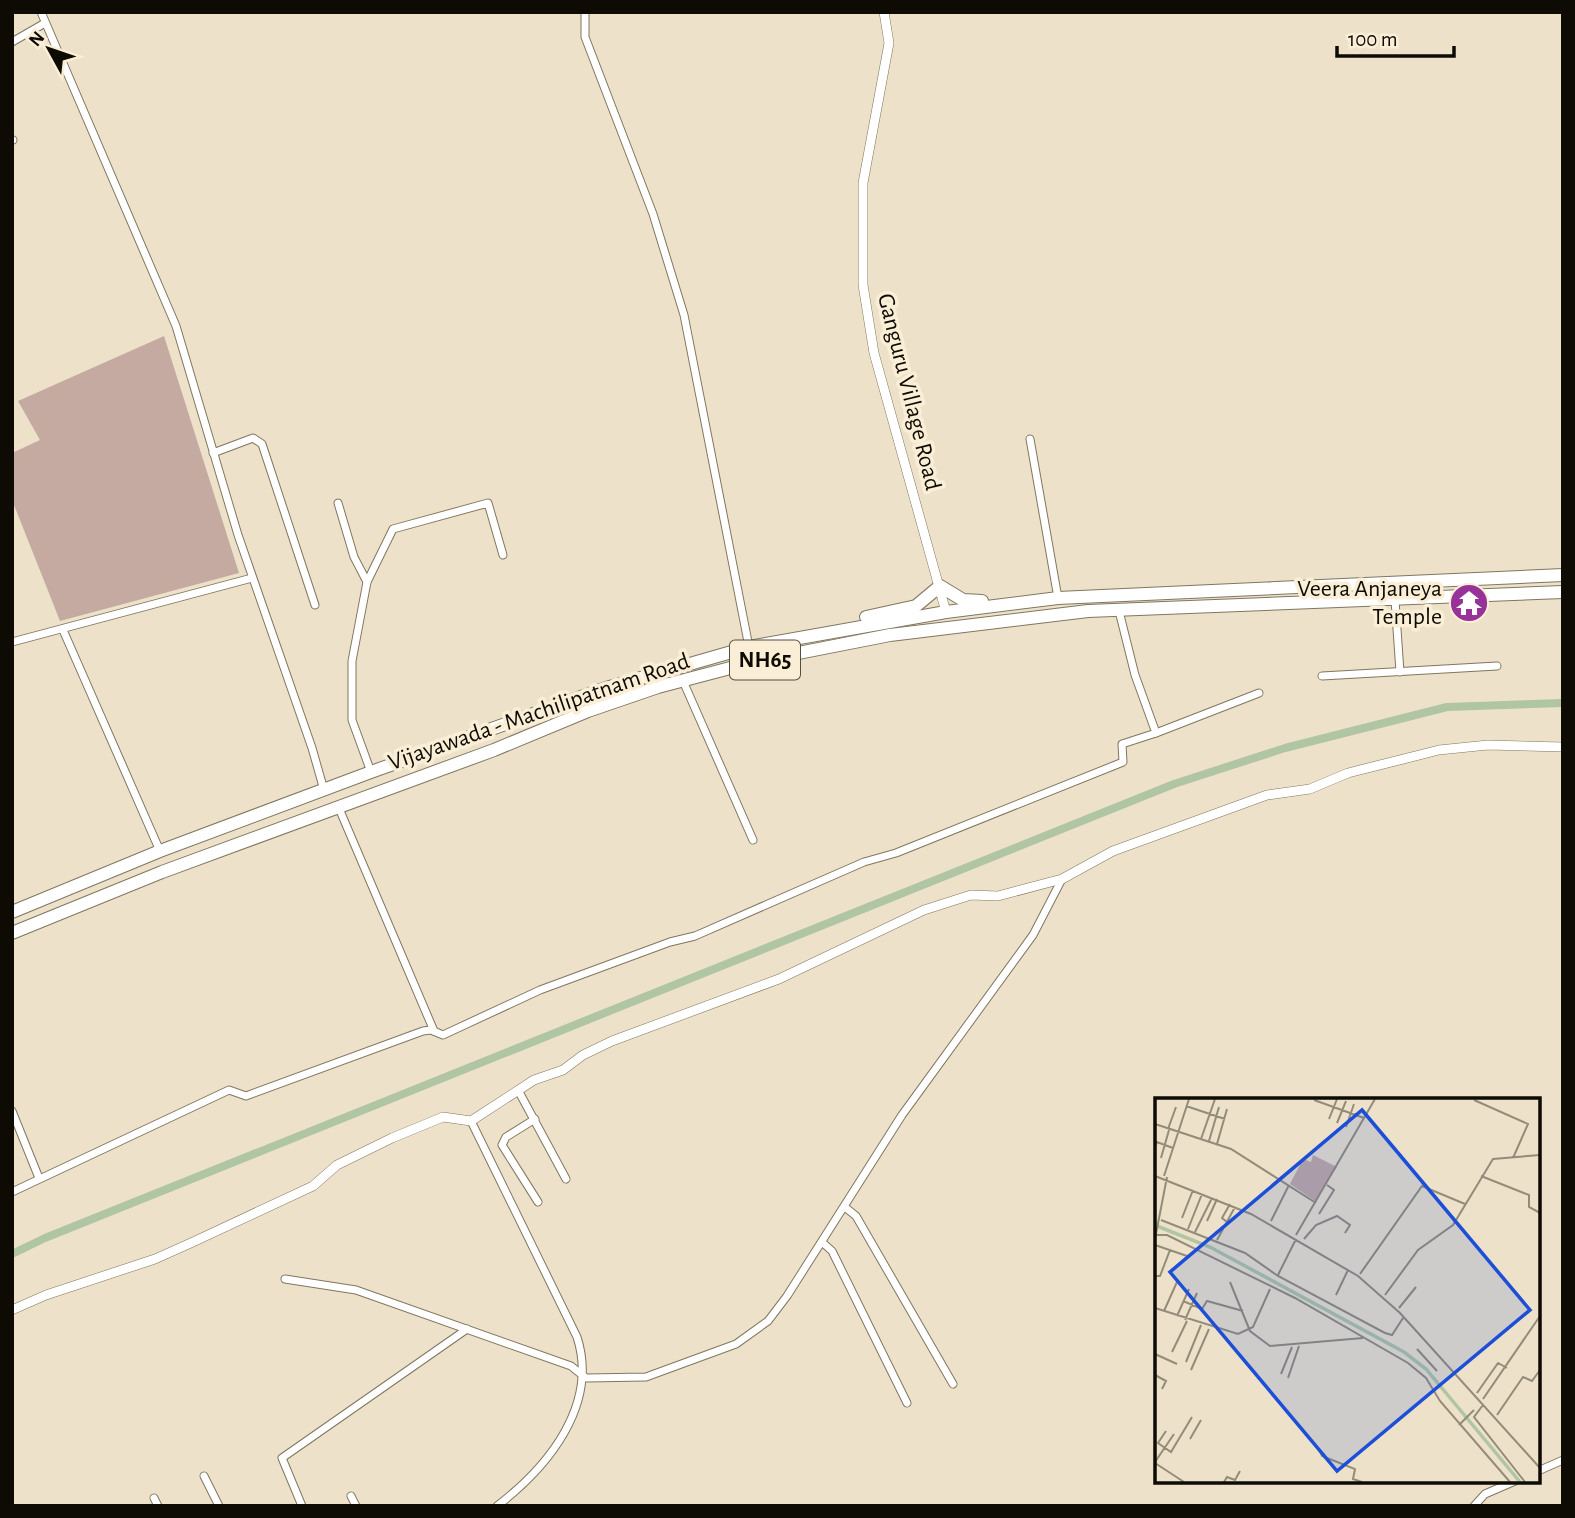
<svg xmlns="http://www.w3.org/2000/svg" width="1575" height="1518" font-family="'Alegreya Sans',sans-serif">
<rect width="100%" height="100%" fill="#ede2c9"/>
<polygon fill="#c5aaa1" points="164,336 239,573 60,621 12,500 12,453 40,440 18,401"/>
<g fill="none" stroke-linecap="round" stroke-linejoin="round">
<polyline stroke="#afc5a3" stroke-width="8" points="12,1254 45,1238 1174,784 1285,748 1447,707 1563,703"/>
<g stroke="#807660" stroke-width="9">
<g id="minor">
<polyline points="41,12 176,326 238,535 312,748 324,790"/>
<polyline points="585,12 585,37 653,214 684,315 749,647"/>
<polyline points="12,42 45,23"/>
<polyline points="12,140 13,140"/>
<polyline points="1030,439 1058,598"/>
<polyline points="213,453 253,438 262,444 315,605"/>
<polyline points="338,503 354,557 367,582"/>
<polyline points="1395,600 1400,672"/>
<polyline points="63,630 160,851"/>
<polyline points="12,642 252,578"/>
<polyline points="1322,676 1497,666"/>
<polyline points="683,681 753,840"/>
<polyline points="1156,733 1259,693"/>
<polyline points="371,772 352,720 352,661 367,582 393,529 488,503 503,555"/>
<polyline points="338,806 434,1031"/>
<polyline points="518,1090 566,1179"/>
<polyline points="12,1111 39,1178"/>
<polyline points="535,1119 506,1137 502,1145 538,1202"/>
<path d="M471,1121L577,1337C599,1405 548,1467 497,1506"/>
<polyline points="12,1192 229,1090 246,1096 423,1031 431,1030 443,1035 540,990 670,942 695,936 864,862 896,853 1123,762 1122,744 1156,733 1135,675 1119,611"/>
<polyline points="846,1208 856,1216 953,1384"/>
<polyline points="823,1243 832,1251 907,1403"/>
<polyline points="285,1279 356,1290 571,1366 586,1378 646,1377 736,1344 768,1321 787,1296 902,1115 1033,935 1062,879"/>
<polyline points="1538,1471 1563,1460"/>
<polyline points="204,1476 219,1506"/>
<polyline points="351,1496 356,1506"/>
<polyline points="154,1498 158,1506"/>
<polyline points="302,1506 282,1458 467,1329"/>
<polyline points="1474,1506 1485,1494 1515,1481"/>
</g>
</g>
<g stroke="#807660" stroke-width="10">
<g id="tertiary">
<polyline points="884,12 889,43 863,183 863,285 874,353 946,612"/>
<polyline points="12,1310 46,1295 155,1259 193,1242 313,1186 337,1165 392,1138 443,1117 471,1121 534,1080 563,1070 583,1055 612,1041 779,979 924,910 971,895 998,896 1062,879 1113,851 1267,795 1310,789 1348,773 1439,750 1488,745 1563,747"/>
</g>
</g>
<g stroke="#807660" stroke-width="14">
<g id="trunk">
<polyline points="866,617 916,606 940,586 963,600 982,601"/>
<polyline points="12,912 160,851 371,772 606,688 749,647 946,612 1058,598 1563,575"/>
<polyline points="12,933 162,872 494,750 588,711 658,687 753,662 890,635 1088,611 1563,592"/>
</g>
</g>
<use href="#minor" stroke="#fff" stroke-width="7"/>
<use href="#tertiary" stroke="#fff" stroke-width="9"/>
<use href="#trunk" stroke="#fff" stroke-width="12"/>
</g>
<defs>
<g id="temple-disc" transform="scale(2.0125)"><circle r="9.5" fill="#963298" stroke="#faefd6"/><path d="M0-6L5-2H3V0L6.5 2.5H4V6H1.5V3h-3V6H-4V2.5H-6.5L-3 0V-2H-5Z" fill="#fff"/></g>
</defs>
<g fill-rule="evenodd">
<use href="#temple-disc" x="1469" y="603"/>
</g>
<g text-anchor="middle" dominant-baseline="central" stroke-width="7" stroke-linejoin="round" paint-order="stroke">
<rect fill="#faefd6" stroke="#554f43" stroke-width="2" x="730" y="640.5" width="70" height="39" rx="5"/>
<g font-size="23" font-weight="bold" fill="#0e0b04">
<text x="765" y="660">NH65</text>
</g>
<g font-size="24" fill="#0e0b04" stroke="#faefd6">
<text transform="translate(909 392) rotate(76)">Ganguru Village Road</text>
<text transform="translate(539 712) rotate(-19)">Vijayawada - Machilipatnam Road</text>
</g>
<g font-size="24" fill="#0e0b04" stroke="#faefd6" text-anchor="end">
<text x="1442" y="589">Veera Anjaneya<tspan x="1442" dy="28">Temple</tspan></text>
</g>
</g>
<g transform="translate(1155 1098)">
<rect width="385" height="385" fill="#ede2c9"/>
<path d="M158,57L182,69L160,103L135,86L148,61L156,64Z" fill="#c5aaa1"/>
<path fill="none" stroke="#afc5a3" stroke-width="3.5" d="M2,128L55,149L249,254L271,271L365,384"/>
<path fill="none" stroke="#948c7a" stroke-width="2" d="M159,2L209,20M319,2L373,26L358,60M31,8L70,21M174,21L182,1M182,25L191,3M0,26L76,51L161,105M191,29L199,6M13,31L21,9M46,41L60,1M54,43L64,9M62,46L72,11M0,49L2,44L18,50M6,60L14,32M0,78L96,116L203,178L245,215L385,370M9,78L34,1M326,78L374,97V109L385,115M164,116L179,92L172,87M27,120L38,92M6,122L90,155L123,178L230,235L237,237L248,220M52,123L62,101M116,123L134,87M72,124L67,120L75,106M33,131L47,96M40,134L57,100M1,137H12L140,200L253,265L271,280L285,303L355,384M141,137L220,1M0,141L12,79M149,141L161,127L182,118L195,127L190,135M62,142L80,109M0,147L35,159M205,176L267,88L310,106M123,177L141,141M0,178H5L15,152M75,184L95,233L115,248L208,240M181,197L193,172M230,197L263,152L298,127L338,61L385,57M28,203L47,211L52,203L88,213M0,210L83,236L98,229L115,191M244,210L261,189M9,213L22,184M22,218L34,191M30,222L42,195M262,251L282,273M17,254L32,223M0,256L22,266M31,264L46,227M36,272L54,231M126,276L137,249M0,277L11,283L7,291M133,280L144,248M322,295L343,265L352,270M328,301L385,218M328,307L319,319L370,384M342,317L368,279L377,283L385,272M304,327L319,312M11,333L3,345L16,354L37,319M35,341L46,322M164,351L167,358L200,371L198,381L207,384M0,364L19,336M0,365L29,384M69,384L72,379L80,382L85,373"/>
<path fill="#1d4ed8" fill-opacity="0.15" stroke="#1d4ed8" stroke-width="3.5" d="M207,12L375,212L182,373L15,174Z"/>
<rect width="385" height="385" fill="none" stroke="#0e0b04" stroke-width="3.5"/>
</g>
<rect width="1575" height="1518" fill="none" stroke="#0e0b04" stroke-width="28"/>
<g transform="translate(49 49) rotate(310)" stroke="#faefd6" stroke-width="5" paint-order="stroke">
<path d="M0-5L12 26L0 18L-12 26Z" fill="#0e0b04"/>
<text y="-10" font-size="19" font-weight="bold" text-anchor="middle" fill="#0e0b04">N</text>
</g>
<path d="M1337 46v10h117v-10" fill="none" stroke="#0e0b04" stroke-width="3.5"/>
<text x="1348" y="46" font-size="21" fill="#0e0b04" stroke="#faefd6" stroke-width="5" paint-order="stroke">100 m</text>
</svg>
